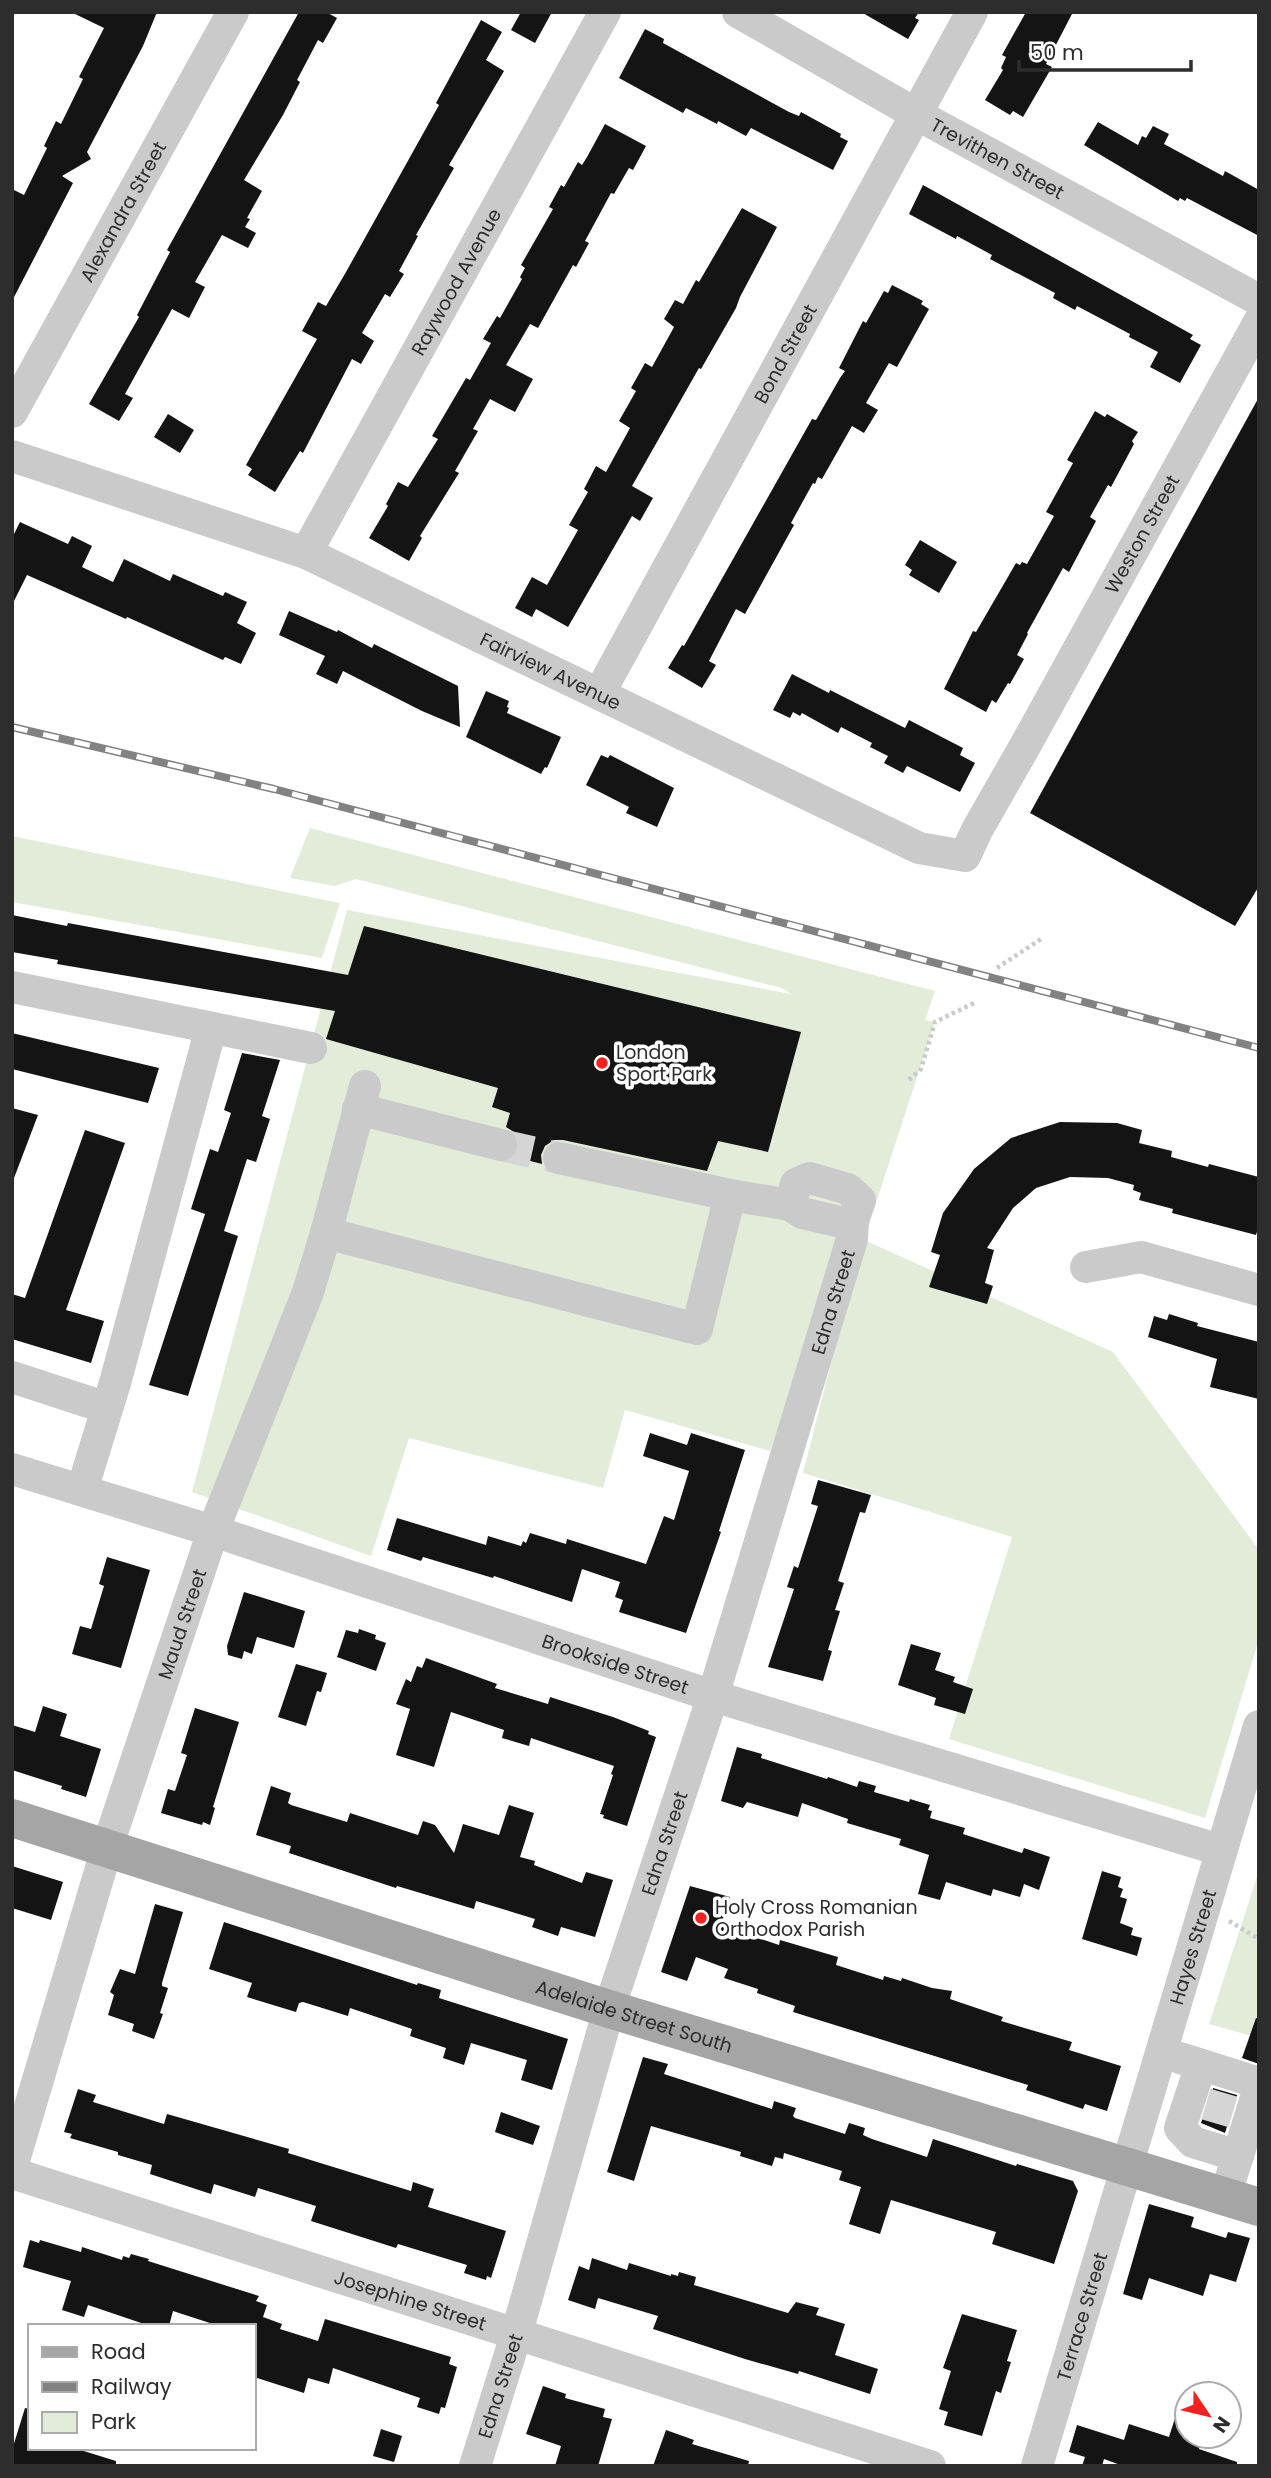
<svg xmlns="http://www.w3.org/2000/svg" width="1271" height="2478" font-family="Poppins,sans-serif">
<rect width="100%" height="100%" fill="#fff"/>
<g fill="#e2ecd9">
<polygon points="310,828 935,991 925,1020 935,1022 864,1240 1113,1352 1259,1550 1259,1639 1205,1818 949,1739 1012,1537 803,1473 861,1246 770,1451 625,1410 603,1488 409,1438 371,1556 192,1492 347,910 791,994 782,988 356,879 335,886 290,878"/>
<polygon points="12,836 340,903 322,958 12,902"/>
<polygon points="1259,1871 1259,2038 1209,2024"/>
</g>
<g fill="#141414">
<polygon points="71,12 157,12 143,46 87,152 91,159 62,176 73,183 12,301 12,189 24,195 47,148 44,146 56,121 61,124 83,79 79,77 104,28"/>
<polygon points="299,12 326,12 337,18 323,43 318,40 297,80 300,82 283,115 244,180 262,191 247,218 250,219 245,227 256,233 248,248 222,235 195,282 205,287 189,318 172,309 125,394 133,398 119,421 89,404 139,317 137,315 170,252 167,250"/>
<polygon points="521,12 552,12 535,43 511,30"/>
<polygon points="861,12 919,12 915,18 919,20 908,39"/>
<polygon points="1026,12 1073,12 1046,64 1052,67 1023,117 1013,111 1010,115 985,100 1003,70 1001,68 1006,57 1002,55"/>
<polygon points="481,20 502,32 486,60 504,71 449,165 454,168 416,235 418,236 399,271 404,274 390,297 385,294 362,333 374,341 361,364 352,359 303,453 300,451 275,492 248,475 252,469 246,465 317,339 302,331 318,302 326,306 346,272 439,105 436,103"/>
<polygon points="645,29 664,39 663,43 789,112 799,116 801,112 841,134 840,137 848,141 833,170 751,128 746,136 718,121 717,124 686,108 683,113 619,78"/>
<polygon points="1098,122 1138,145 1142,136 1146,138 1153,126 1169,134 1164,144 1223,176 1225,171 1259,190 1259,236 1187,198 1185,201 1180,198 1178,201 1084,145"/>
<polygon points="605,124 646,146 633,170 629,168 614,194 611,193 585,241 589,243 576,267 573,265 538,328 530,324 506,365 533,379 515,412 490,399 473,429 478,431 455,471 459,473 420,536 422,538 409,561 369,538 388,506 386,504 398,482 408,487 438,439 432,436 466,378 470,380 491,343 483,339 497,316 500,318 522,279 520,277 525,268 521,265 553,209 549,207 561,185 564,187 578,162 582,165 587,157"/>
<polygon points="923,185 1193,335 1190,339 1201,345 1180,383 1150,367 1158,352 1129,337 1130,334 1077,306 1075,310 1053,298 1055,293 990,259 992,255 957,236 956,239 909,214"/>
<polygon points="742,208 777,227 740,297 736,308 701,369 699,368 632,486 653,498 640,521 632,516 568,627 536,609 532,617 515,608 532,577 547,585 578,530 569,525 588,492 584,489 596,466 606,472 630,428 619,421 636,391 631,388 645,363 652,367 674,327 664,319 675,300 683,304 696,280 699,282"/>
<polygon points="892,285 923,301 921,304 929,309 897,367 889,363 866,403 878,410 864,433 852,426 822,479 818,477 815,484 813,483 791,523 794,525 745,614 736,609 709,661 716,665 702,688 668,668 682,645 684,646 812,419 816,420 840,378 845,371 839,368 863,321 866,323 884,291 888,293"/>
<polygon points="1259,397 1259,886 1235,926 1030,813"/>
<polygon points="1095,411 1105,417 1107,414 1138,432 1132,441 1134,444 1111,487 1108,485 1090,517 1096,521 1069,572 1063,568 1027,633 1028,634 1017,655 1024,659 1010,684 1008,683 996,703 992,700 986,712 944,689 973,631 976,632 1016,563 1020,565 1022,562 1027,564 1054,516 1046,512 1073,463 1067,460"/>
<polygon points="168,414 194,430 180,453 154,437"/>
<polygon points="20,522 68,544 72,536 92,546 82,567 113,582 124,559 170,581 173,574 223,596 225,592 247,602 237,623 256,633 241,664 225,657 223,660 127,617 126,619 27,575 12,605 12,538"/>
<polygon points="920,540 957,562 939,593 909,575 912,570 905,565"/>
<polygon points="289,611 337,632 338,630 372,648 374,644 458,686 460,727 422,711 343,671 337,684 316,674 325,656 279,635"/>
<polygon points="792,674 829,693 830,690 905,728 909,720 963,748 960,755 975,763 960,792 907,766 903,773 884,763 888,756 870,747 872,743 841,727 838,733 802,713 800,716 793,712 790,718 773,710"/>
<polygon points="486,691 509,701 507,707 509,708 507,713 561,737 547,768 545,767 541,774 466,737"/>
<polygon points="601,755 608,758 610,755 674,788 657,827 626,813 629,807 586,785"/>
<polygon points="12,915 67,926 68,923 348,975 364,926 801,1032 768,1152 718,1141 707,1171 563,1140 554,1140 545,1146 541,1155 542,1164 515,1157 519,1149 519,1141 514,1132 506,1127 510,1113 492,1107 498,1088 326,1039 335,1011 57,964 58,960 12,952"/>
<polygon points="12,1033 159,1068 148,1103 12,1069"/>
<polygon points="242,1053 280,1060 262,1116 270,1119 256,1162 247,1159 224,1231 238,1236 188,1396 149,1385 205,1214 191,1209 210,1149 218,1152 231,1113 224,1110"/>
<polygon points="12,1108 38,1115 14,1178 12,1177"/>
<polygon points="1060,1122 1117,1123 1142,1130 1139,1143 1172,1151 1171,1157 1208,1167 1209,1164 1259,1177 1259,1225 1256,1235 1172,1213 1173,1209 1139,1200 1141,1193 1133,1190 1134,1185 1108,1178 1070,1177 1036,1188 1013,1208 987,1248 994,1250 985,1283 993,1286 987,1304 929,1287 940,1255 931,1252 943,1213 974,1169 1011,1138"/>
<polygon points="85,1130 125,1143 66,1310 104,1321 91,1363 12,1339 12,1294 25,1298"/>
<polygon points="1169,1314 1198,1323 1197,1326 1259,1342 1259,1399 1210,1387 1217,1359 1148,1337 1154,1316 1167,1320"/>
<polygon points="650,1433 687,1445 691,1433 745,1450 719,1531 721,1532 686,1633 619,1612 623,1600 615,1597 620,1582 582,1569 572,1602 494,1576 493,1578 423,1557 421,1561 387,1550 397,1518 486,1545 488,1536 521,1546 523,1541 526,1543 530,1533 566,1544 567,1539 646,1564 664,1516 674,1520 689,1471 643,1456"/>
<polygon points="818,1480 871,1495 865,1513 860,1512 838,1581 844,1583 835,1610 840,1611 828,1650 832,1651 823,1681 768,1667 794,1589 787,1587 794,1566 798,1568 818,1506 811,1504"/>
<polygon points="107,1557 150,1570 121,1668 72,1654 80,1626 91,1629 104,1586 99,1584"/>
<polygon points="244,1592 305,1611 294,1648 257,1637 252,1654 244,1651 242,1659 228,1655 227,1646"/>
<polygon points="359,1629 376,1635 375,1639 386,1643 376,1671 337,1657 346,1630 358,1633"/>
<polygon points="911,1644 941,1653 935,1670 955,1677 953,1682 973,1689 965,1714 934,1705 936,1698 898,1685"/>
<polygon points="426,1658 497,1684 495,1688 548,1704 550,1697 613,1717 649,1731 648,1734 656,1737 627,1826 603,1818 604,1815 600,1814 613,1775 611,1774 614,1766 531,1738 529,1746 502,1738 504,1730 451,1712 434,1767 396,1755 410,1709 396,1704 406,1679 411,1682 417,1666 422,1668"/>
<polygon points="296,1664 327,1673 321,1692 317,1691 306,1726 278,1717"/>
<polygon points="43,1706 67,1714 60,1736 101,1749 86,1797 61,1789 62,1786 12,1770 12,1725 35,1732"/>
<polygon points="195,1708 239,1722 213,1807 215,1808 210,1825 203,1822 202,1825 161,1813 168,1789 175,1791 187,1755 181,1753"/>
<polygon points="737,1747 762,1754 761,1758 827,1779 828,1777 857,1787 859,1781 876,1786 874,1792 909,1802 910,1799 930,1805 928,1810 932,1811 930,1818 965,1828 963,1834 1022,1853 1024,1848 1050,1857 1039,1890 1024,1884 1020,1897 993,1889 991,1896 946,1882 940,1900 918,1894 929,1855 899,1845 901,1839 847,1823 848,1819 802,1803 798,1817 747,1802 743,1808 721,1801"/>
<polygon points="271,1786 291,1793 288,1803 291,1805 347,1822 350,1813 418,1835 423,1821 435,1825 454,1853 463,1824 499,1835 509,1805 534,1813 520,1857 535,1861 534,1865 582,1883 586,1872 613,1880 595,1937 561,1927 558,1936 532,1927 535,1919 476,1901 474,1909 397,1886 396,1888 289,1853 291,1846 256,1835"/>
<polygon points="12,1866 63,1882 51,1920 12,1908"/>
<polygon points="1102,1871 1121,1877 1118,1887 1123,1889 1120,1897 1127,1899 1120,1923 1133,1928 1131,1935 1142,1938 1137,1956 1082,1939"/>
<polygon points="690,1886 730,1897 721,1925 779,1945 780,1940 838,1957 836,1965 883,1980 884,1976 901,1981 902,1978 932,1988 952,1991 950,1999 1003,2017 1001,2021 1072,2042 1069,2050 1121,2066 1107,2111 1085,2104 1083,2109 1026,2090 1028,2085 793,2012 795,2006 757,1993 758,1989 724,1978 728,1969 696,1957 687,1981 661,1972"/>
<polygon points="155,1904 183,1912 162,1983 162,1986 168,1988 160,2013 163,2014 154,2039 132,2031 134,2024 108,2015 114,1995 110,1992 120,1969 135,1974"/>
<polygon points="224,1922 417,1985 418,1983 441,1990 439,1998 568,2039 552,2090 521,2080 527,2060 471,2043 464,2065 443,2058 446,2048 410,2036 412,2029 350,2008 348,2016 303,2002 299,2003 296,2012 247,1997 252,1983 209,1969"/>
<polygon points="1256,2018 1259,2019 1259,2064 1242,2058"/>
<polygon points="643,2057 668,2064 664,2074 772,2109 774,2101 796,2108 793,2116 795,2118 845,2134 849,2123 865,2128 863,2135 872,2139 927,2157 933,2139 1016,2166 1017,2164 1073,2181 1078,2191 1054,2264 992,2244 996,2232 891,2200 880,2234 849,2224 861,2187 839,2180 842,2171 784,2153 783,2159 775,2157 772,2166 740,2156 741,2152 651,2126 634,2181 607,2172"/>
<polygon points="1213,2088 1237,2095 1225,2133 1201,2123"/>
<polygon points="78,2089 96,2095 93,2102 164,2124 167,2114 289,2149 288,2153 411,2191 413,2182 434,2189 428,2207 506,2231 491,2278 487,2276 486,2280 464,2273 467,2265 398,2244 396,2248 311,2221 316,2206 258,2188 255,2197 214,2184 211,2194 150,2174 152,2165 118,2155 118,2152 70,2138 72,2134 64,2132"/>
<polygon points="501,2112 540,2126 533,2145 495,2132"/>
<polygon points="1149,2204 1194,2217 1191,2227 1226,2238 1228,2232 1250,2238 1236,2282 1210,2274 1203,2296 1149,2278 1142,2300 1123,2294"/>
<polygon points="30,2240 39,2243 40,2240 81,2252 82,2247 122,2260 123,2256 129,2258 131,2254 149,2259 148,2261 259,2296 256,2301 267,2305 263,2317 282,2324 280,2329 318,2341 325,2319 451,2357 449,2364 457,2367 445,2408 441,2407 439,2414 417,2407 420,2398 333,2368 329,2384 308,2378 304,2393 254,2377 254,2326 219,2326 173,2311 169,2326 150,2326 88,2305 84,2317 62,2310 71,2281 23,2267"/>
<polygon points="592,2258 627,2270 629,2263 671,2276 671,2274 678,2276 679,2272 696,2277 694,2285 788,2313 796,2302 819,2308 816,2315 845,2324 835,2355 878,2369 870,2394 799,2371 798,2374 745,2359 653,2329 658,2316 598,2298 595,2309 568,2300 579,2266 589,2270"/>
<polygon points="962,2314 1017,2330 1007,2361 1011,2362 1001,2393 996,2391 982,2436 944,2425 948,2412 939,2409 951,2371 943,2368"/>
<polygon points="543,2386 566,2394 565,2398 605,2409 603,2417 612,2419 598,2466 555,2466 561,2446 526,2434"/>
<polygon points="1183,2393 1187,2394 1187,2436 1203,2436 1199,2449 1237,2462 1237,2466 1123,2466 1104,2459 1102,2466 1082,2466 1085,2457 1069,2452 1077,2425 1124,2440 1129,2424 1169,2437"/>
<polygon points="25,2408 30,2409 30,2448 74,2448 116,2461 116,2466 12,2466 12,2450"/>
<polygon points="381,2429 402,2436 394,2462 373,2456"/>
<polygon points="666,2430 694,2440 692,2444 749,2461 748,2466 653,2466"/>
</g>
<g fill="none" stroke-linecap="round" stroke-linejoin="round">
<g stroke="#d5d5d5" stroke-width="32" stroke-dasharray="32 16" stroke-linecap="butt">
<polyline points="501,1145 559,1158"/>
<polyline points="1206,2104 1233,2112"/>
</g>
<g stroke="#cacaca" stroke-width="4.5" stroke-dasharray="3.5 3.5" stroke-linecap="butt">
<polyline points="997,968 1041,939"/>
<polyline points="909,1080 921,1069 935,1022 976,1002"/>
<polyline points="1229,1921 1259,1939"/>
</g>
<g stroke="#cacaca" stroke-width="32">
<path id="s1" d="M738,12L916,114L1259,300"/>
<path id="s2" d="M12,412L233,12"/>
<path id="s3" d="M12,456L306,553L919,848L965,856L977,830L1025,746L1259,322"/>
<path id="s4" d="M306,553L605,12"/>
<path id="s5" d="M599,694L972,12"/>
<polyline points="12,987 311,1048"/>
<polyline points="358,1109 501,1145"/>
<polyline points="730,1195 790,1205 802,1213 845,1223 853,1220 860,1200 848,1189 810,1178 796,1184 790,1205"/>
<polyline points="326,1233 697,1329 730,1195 559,1158"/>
<polyline points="1086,1267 1141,1257 1259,1290"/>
<polyline points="12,1377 107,1408"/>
<path id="s6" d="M12,1469L213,1531L713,1696L1220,1850"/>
<polyline points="82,1490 115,1383 211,1028"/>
<polyline points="1180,2058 1259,2083"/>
<polyline points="1201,2065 1180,2128 1193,2142 1238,2156"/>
<path id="s7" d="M12,2167L107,1848L213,1531L308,1292L326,1233L365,1086"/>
<path id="s8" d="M12,2173L930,2466"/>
<polyline points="1225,2197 1259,2088"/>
<path id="s9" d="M475,2466L517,2332L609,2009L713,1696L852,1239L853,1220"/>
<path id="s10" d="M1037,2466L1259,1726"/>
</g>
<path stroke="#a5a5a5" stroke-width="38" id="s11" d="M12,1818L609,2009L1259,2207"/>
<g stroke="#828282" stroke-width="8">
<polyline id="rail" points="12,727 274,789 1259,1048"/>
</g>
<use href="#rail" stroke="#fff" stroke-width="5" stroke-dasharray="16" stroke-linecap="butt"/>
</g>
<g fill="#f4211f" stroke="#fff" stroke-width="2.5">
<circle cx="602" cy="1063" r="7"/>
<circle cx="701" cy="1918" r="7"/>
</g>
<g text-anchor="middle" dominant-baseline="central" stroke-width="7" stroke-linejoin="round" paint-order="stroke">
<g font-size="19" fill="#2d2d2d" stroke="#fff">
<text stroke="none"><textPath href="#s1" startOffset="298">Trevithen Street</textPath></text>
<text stroke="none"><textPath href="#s2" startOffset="229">Alexandra Street</textPath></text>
<text stroke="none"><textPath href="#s4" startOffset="310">Raywood Avenue</textPath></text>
<text stroke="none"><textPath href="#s5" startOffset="388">Bond Street</textPath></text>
<text stroke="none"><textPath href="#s3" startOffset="1404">Weston Street</textPath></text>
<text stroke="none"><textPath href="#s3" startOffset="581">Fairview Avenue</textPath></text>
<text stroke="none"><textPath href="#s9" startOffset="1218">Edna Street</textPath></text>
<text stroke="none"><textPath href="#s7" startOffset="569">Maud Street</textPath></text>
<text stroke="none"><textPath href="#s6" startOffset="634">Brookside Street</textPath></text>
<text stroke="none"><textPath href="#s9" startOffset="651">Edna Street</textPath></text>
<text stroke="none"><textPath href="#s10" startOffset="542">Hayes Street</textPath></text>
<text stroke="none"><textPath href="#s11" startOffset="653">Adelaide Street South</textPath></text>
<text stroke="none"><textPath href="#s8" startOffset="418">Josephine Street</textPath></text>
<text stroke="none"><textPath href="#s10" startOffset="156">Terrace Street</textPath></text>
<text stroke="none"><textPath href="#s9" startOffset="84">Edna Street</textPath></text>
</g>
<g font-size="19" fill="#2d2d2d" stroke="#fff" text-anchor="start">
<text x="616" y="1052">London<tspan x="616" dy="22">Sport Park</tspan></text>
<text x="715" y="1907">Holy Cross Romanian<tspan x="715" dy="22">Orthodox Parish</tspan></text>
</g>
</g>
<rect width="1271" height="2478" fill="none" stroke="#2d2d2d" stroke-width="28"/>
<rect x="28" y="2324" width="228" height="126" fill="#ffffff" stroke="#ababab" stroke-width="2"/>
<rect x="42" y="2347" width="35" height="10" fill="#a5a5a5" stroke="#ababab" stroke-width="2"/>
<text x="91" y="2359" font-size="21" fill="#2d2d2d">Road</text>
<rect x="42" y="2382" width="35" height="10" fill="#828282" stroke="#ababab" stroke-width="2"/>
<text x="91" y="2394" font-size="21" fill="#2d2d2d">Railway</text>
<rect x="42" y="2412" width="35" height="21" fill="#e2ecd9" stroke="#ababab" stroke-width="2"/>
<text x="91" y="2429" font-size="21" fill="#2d2d2d">Park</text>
<g transform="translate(1208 2415) rotate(125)"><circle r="33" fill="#ffffff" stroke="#ababab" stroke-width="2"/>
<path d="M0-5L12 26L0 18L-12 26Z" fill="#f4211f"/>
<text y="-10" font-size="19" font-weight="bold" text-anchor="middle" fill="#2d2d2d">N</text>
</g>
<path d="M1019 60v10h172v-10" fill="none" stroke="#2d2d2d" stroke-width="3.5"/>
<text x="1030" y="60" font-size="21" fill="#2d2d2d" stroke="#ffffff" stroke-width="5" paint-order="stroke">50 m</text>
</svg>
